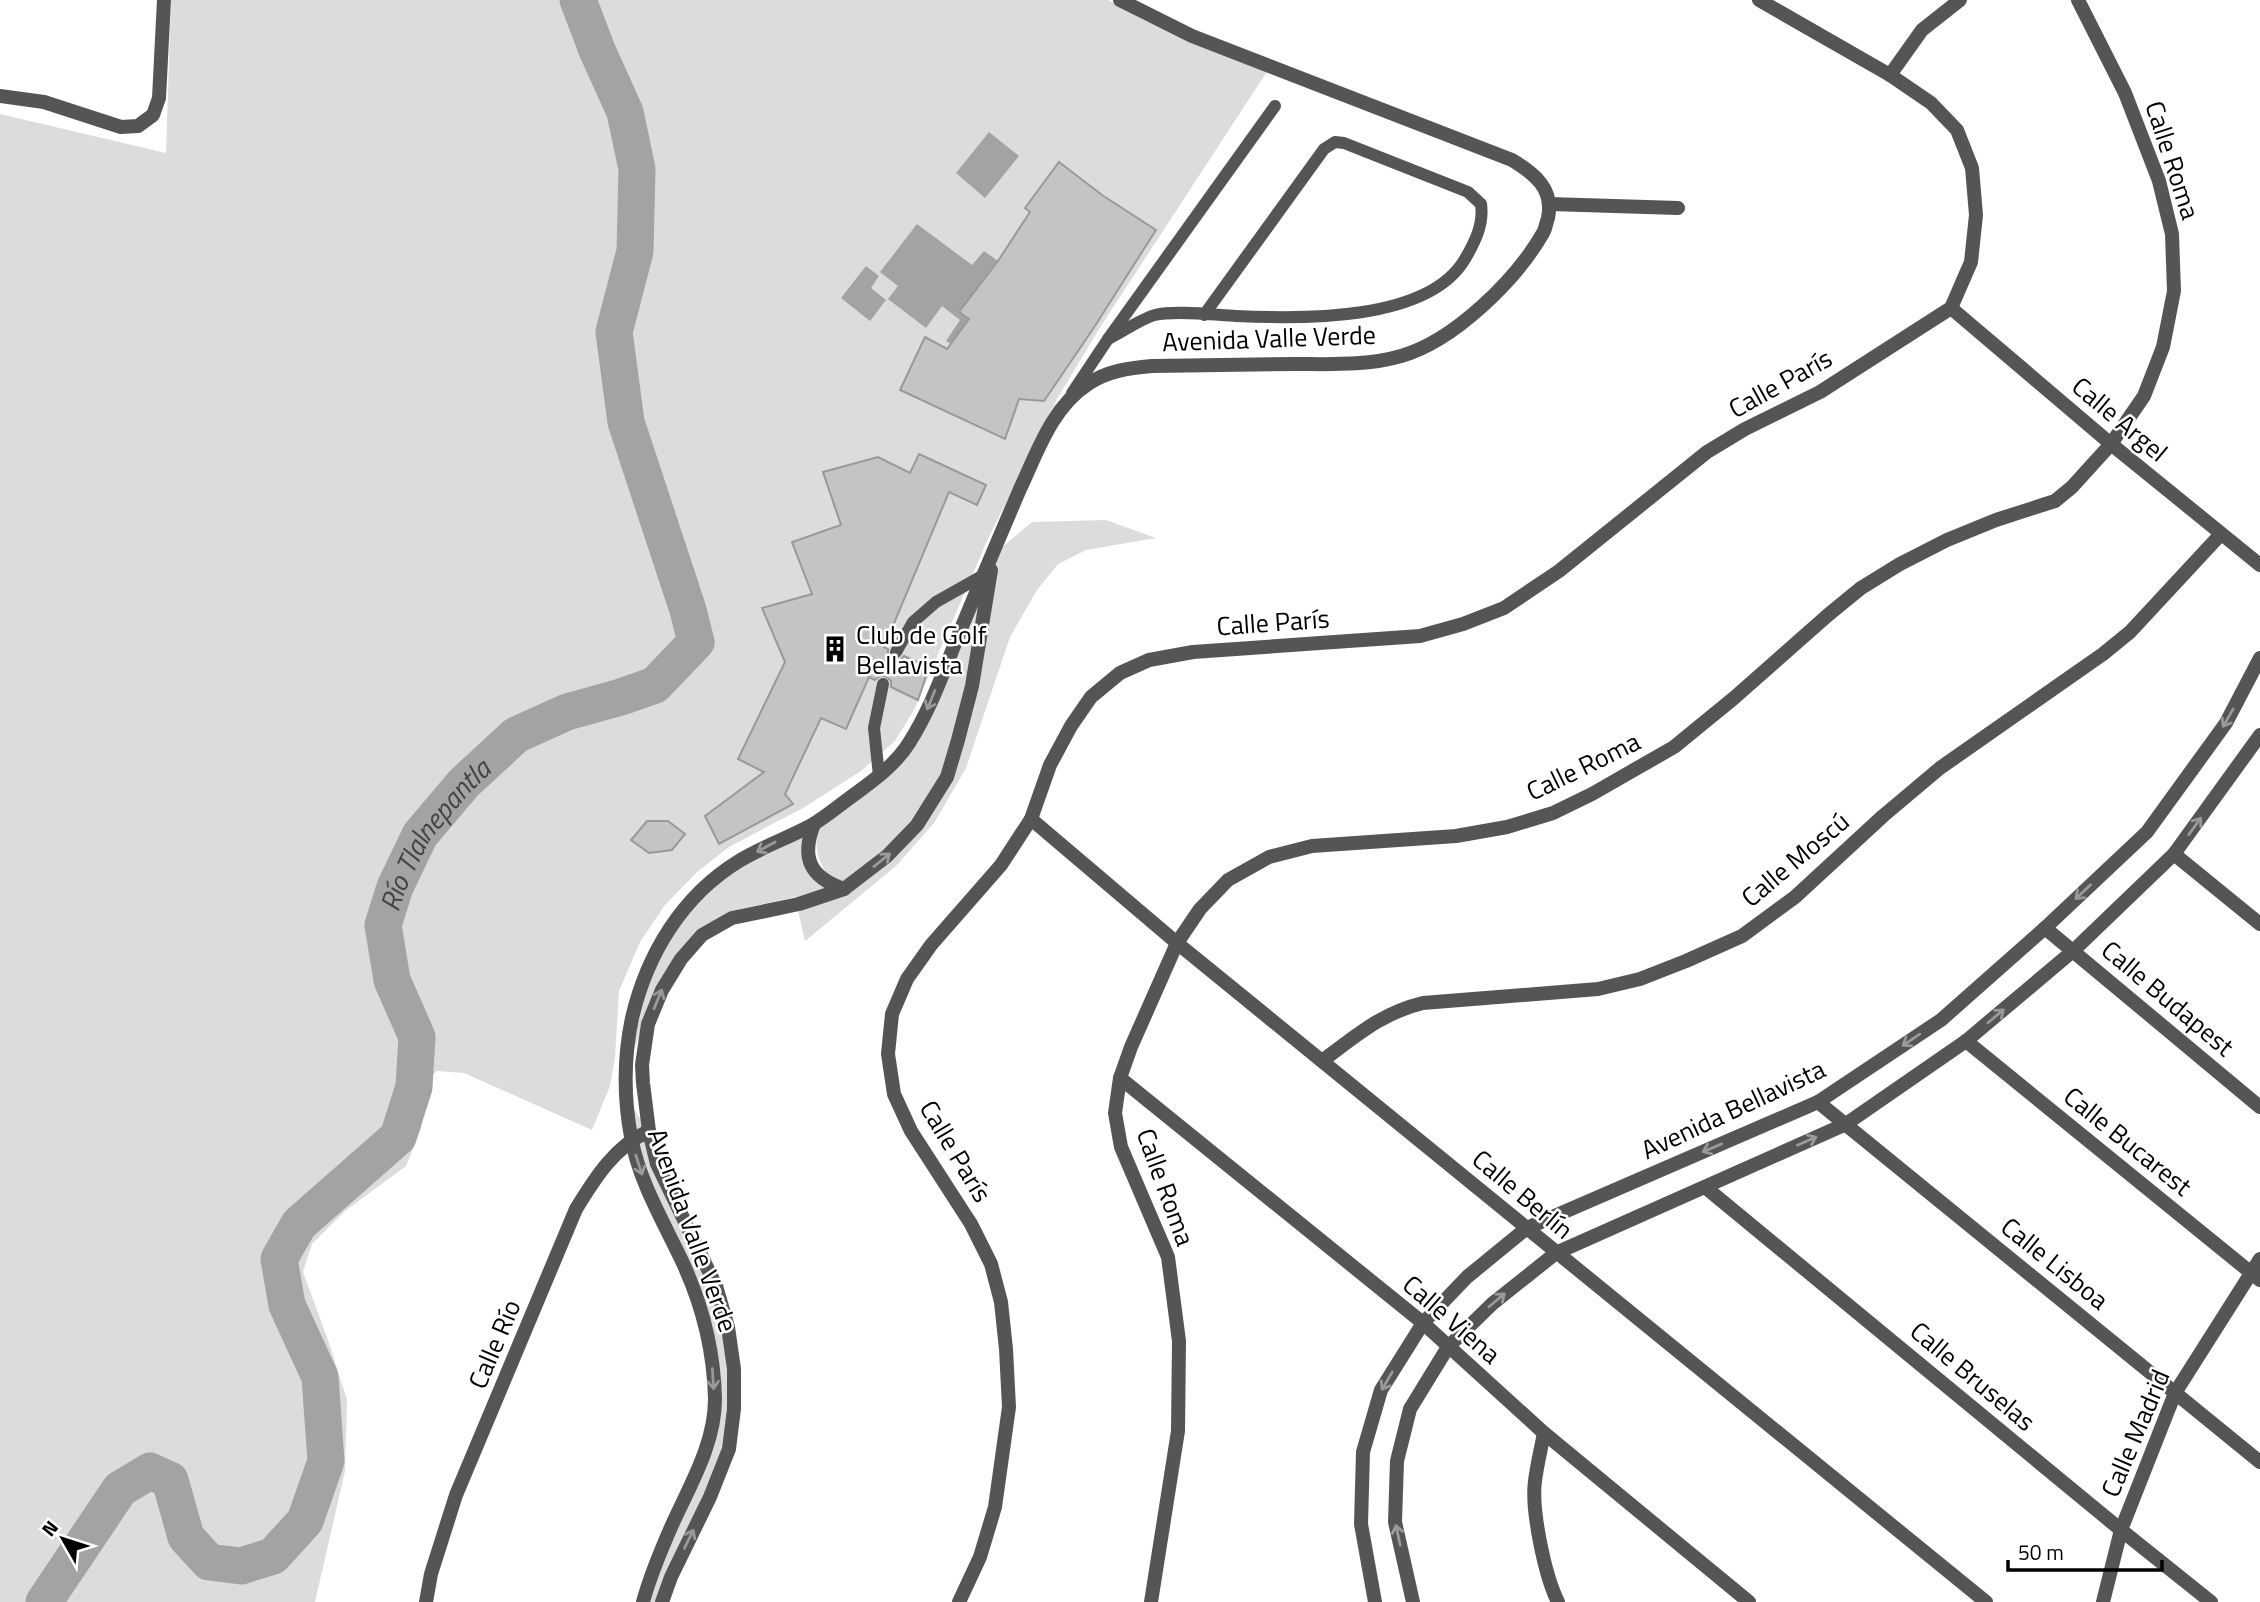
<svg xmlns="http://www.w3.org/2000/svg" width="2260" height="1602" font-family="'Titillium Web',sans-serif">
<rect width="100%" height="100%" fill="#fff"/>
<g fill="#dcdcdc" fill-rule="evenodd">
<path d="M171,0H578L581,6L580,0H1108L1146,21L1268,70L1101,326L1057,399L987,541L914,710L895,741L861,771L803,808L729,847L697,872L665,905L640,942L619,991L615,1058L610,1086L592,1130L464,1073L437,1071L427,1080L421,1129L406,1166L345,1211L312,1244L303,1272L329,1343L347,1400L345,1471L315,1602H0V114L166,153ZM621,389L677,573V574L626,422Z"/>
<path d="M1106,520L1156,538L1086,550L1058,564L1037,590L1010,637L966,768L934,823L896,866L805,941L795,897L740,909L682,949L651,1002L634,1051L640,997L676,923L739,865L804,832L802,850L827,874C815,855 815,846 819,824L910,750L1000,549L1032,522Z"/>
<polygon points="627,1099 649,1131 728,1327 729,1449 662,1602 643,1602 715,1402 705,1324 653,1203"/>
</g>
<g fill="#a3a3a3">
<polygon points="989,132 1019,156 985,198 956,173"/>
<polygon points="917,224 972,265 984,251 998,261 960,311 969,319 951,344 946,341 960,320 942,306 926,328 888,299 898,286 880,272"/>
<polygon points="866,266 879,276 871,288 886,300 870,321 841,298"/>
</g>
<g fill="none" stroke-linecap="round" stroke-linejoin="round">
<path stroke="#a3a3a3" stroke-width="37" id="s1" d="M44,1602L120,1489L150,1471L170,1480L186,1537L209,1562L241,1566L273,1556L305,1521L326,1461L320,1377L287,1305L279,1259L299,1224L398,1137L414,1087L417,1037L392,980L383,925L395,887L420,835L464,783L516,735L567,712L621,697L655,685L696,642L688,610L626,422L614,332L635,251L637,169L625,112L597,50L578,0"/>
</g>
<g fill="#c4c4c4" stroke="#999" stroke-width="2">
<polygon points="1059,162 1102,195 1156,230 1093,329 1044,401 1019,399 1005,439 900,390 925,337 947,349 969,319 959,312 998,261 1030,212 1025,208"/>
<polygon points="919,454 986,485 977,505 949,492 884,647 888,649 888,656 892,660 900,660 904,656 929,667 918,700 891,687 891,681 885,676 880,676 875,680 869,677 846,729 821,718 785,794 793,804 719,844 705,816 764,772 738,759 785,662 762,608 812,594 792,542 841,525 823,472 878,457 910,473"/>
<polygon points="647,821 668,821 685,834 672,850 649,853 631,840"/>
</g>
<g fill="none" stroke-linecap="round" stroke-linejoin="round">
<g stroke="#555" stroke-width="12">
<path d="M1108,339C1121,333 1142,318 1155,315C1175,310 1215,315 1236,316C1301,319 1428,322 1465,259C1475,242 1484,224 1481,204L1468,192L1344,143L1335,142L1324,149L1204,315"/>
<polyline points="1072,393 1108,339 1275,106"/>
<polyline points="896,652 913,622 936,602 982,576"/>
<polyline points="879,776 874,728 883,684"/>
</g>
<g stroke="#555" stroke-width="14">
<polyline points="1890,75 1922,30 1960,0"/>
<polyline points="0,96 44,102 121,127 138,126 153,115 159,98 164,0"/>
<polyline points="1550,204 1678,208"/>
<polyline points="1951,308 2111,444 2260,565"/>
<polyline points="1031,819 1177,943 1986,1602"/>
<polyline points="2174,854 2260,924"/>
<polyline points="2045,928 2260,1107"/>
<polyline points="1966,1041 2260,1280"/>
<path d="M1322,1061C1356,1036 1381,1013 1423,1003L1598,989L1640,979L1686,961L1742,936L1795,897L1883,816L1940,768L2103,654L2130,632L2221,534"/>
<polyline points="1120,1078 1423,1323 1544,1433 1749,1602"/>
<polyline points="1818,1102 2260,1462"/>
<polyline points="1705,1187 2121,1530 2211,1602"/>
<path d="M1544,1433C1541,1449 1537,1465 1535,1481C1531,1510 1545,1576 1558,1602"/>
<path d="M426,1602L431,1574L456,1495L576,1209C595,1178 615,1146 649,1131"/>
<polyline points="959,1602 980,1557 995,1507 1009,1407 1006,1349 1001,1302 991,1264 971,1224 911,1131 894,1094 888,1054 892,1014 907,979 931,945 1001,865 1031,819 1050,765 1071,726 1091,697 1120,673 1149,660 1193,652 1420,636 1463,624 1504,608 1559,571 1707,452 1745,429 1820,392 1951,308 1971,262 1976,215 1972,168 1957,130 1931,103 1890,75 1759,0"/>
<polyline points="1151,1602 1178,1431 1179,1341 1168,1257 1121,1147 1115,1113 1120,1078 1131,1047 1177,943 1200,909 1228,880 1269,857 1312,846 1456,836 1507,827 1553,813 1592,794 1674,747 1734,698 1828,615 1861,588 1900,564 1947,540 1996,520 2055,501 2072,487 2111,444 2144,396 2163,347 2174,291 2172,234 2159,181 2125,93 2078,0"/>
<polyline points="2103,1602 2121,1530 2175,1393 2260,1259"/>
</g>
<g stroke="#555" stroke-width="14">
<path d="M814,824C801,857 809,877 844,889"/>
<path d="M643,1602C650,1576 661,1550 672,1525C690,1485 715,1444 715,1399C714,1351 702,1304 682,1261C663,1221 639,1181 631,1137C624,1099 624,1056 632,1018C647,954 682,896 739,861C762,847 788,838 812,825C827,816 841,804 855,794C874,780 896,764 909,743C929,712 942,676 956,641C977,590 998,540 1020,489C1037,453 1052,407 1088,384C1107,371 1129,368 1152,366C1200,365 1248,365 1295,364C1331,364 1367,366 1401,356C1454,341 1516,280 1543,233C1546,228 1546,223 1548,218C1554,189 1535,174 1512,160L1192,36L1120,0"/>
<polyline points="662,1602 671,1577 710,1497 729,1449 734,1409 734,1369 728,1327 716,1286 657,1164 649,1131 643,1083 642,1065 648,1024 662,990 681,959 702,935 732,918 799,904 844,889 887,856 917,825 947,777 958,740 972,686 991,570"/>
<polyline points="1375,1602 1361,1524 1363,1452 1381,1390 1423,1323 1467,1277 1527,1228 1818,1102 1941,1020 2045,928 2147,832 2226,723 2260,658"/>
<polyline points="1413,1602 1395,1522 1397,1461 1410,1409 1448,1347 1492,1304 1556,1253 1846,1124 1966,1041 2073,951 2174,854 2260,735"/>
</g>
</g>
<defs><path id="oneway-shaft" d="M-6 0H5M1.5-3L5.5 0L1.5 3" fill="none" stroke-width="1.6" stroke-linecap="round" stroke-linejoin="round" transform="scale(1.75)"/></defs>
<g stroke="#999">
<use href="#oneway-shaft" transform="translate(931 700) rotate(112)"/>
<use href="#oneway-shaft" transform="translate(2228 718) rotate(120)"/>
<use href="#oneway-shaft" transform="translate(2195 826) rotate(-54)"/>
<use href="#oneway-shaft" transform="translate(766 847) rotate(151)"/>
<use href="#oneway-shaft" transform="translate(882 860) rotate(-39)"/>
<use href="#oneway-shaft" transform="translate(2083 892) rotate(137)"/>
<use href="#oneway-shaft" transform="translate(658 999) rotate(-68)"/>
<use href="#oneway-shaft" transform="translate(1996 1016) rotate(-40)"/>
<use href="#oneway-shaft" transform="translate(1911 1040) rotate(146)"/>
<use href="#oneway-shaft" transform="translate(1807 1141) rotate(-24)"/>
<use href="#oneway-shaft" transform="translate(1712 1148) rotate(157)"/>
<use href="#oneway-shaft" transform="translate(639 1165) rotate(72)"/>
<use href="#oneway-shaft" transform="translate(1497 1300) rotate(-40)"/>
<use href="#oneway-shaft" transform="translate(713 1379) rotate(86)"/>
<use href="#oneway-shaft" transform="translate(1387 1381) rotate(120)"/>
<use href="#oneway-shaft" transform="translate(1398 1535) rotate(-102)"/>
<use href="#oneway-shaft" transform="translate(689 1539) rotate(-64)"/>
</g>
<defs>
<g id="building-bare" transform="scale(2.1)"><path d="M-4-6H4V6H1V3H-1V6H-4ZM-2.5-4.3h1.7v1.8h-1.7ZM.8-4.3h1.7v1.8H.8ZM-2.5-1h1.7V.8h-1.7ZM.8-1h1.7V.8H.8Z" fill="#000" stroke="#fff" stroke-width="2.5" paint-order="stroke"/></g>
</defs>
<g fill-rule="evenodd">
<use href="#building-bare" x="835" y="649"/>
</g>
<g text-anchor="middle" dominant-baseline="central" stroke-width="5" stroke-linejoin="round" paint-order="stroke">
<g font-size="26" fill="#000" stroke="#fff">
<text transform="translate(2173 160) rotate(72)">Calle Roma</text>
<text transform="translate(1269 338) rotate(-2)">Avenida Valle Verde</text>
<text transform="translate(1780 383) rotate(-29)">Calle París</text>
<text transform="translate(2120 419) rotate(40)">Calle Argel</text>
<text transform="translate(1273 622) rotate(-4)">Calle París</text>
<text transform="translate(1583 766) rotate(-26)">Calle Roma</text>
<text transform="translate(1795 859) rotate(-40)">Calle Moscú</text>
<text transform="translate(2168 998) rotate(40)">Calle Budapest</text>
<text transform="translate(1733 1109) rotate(-25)">Avenida Bellavista</text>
<text transform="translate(2128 1141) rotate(39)">Calle Bucarest</text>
<text transform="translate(956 1151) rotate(59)">Calle París</text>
<text transform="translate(1166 1187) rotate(70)">Calle Roma</text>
<text transform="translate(1523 1194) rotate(40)">Calle Berlín</text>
<text transform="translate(693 1230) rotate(70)">Avenida Valle Verde</text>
<text transform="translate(2055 1263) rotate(39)">Calle Lisboa</text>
<text transform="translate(1452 1319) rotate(41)">Calle Viena</text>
<text transform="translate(494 1344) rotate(-67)">Calle Río</text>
<text transform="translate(1973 1376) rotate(40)">Calle Bruselas</text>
<text transform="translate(2135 1433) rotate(-67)">Calle Madrid</text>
</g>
<g font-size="26" fill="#000" stroke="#fff" text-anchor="start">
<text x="856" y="634">Club de Golf<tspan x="856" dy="30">Bellavista</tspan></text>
</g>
<g font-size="28" font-style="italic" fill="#444" stroke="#fff">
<text stroke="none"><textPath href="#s1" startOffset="1171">Río Tlalnepantla</textPath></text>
</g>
</g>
<g transform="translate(63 1539) rotate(309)" stroke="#ffffff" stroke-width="5" paint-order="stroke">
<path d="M0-5L12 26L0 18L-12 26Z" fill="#000000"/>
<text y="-10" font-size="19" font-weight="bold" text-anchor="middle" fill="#000000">N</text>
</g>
<path d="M2008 1560v10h154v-10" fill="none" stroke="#000000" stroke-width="3.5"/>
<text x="2018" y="1560" font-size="21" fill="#000000" stroke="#ffffff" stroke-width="5" paint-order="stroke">50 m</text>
</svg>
